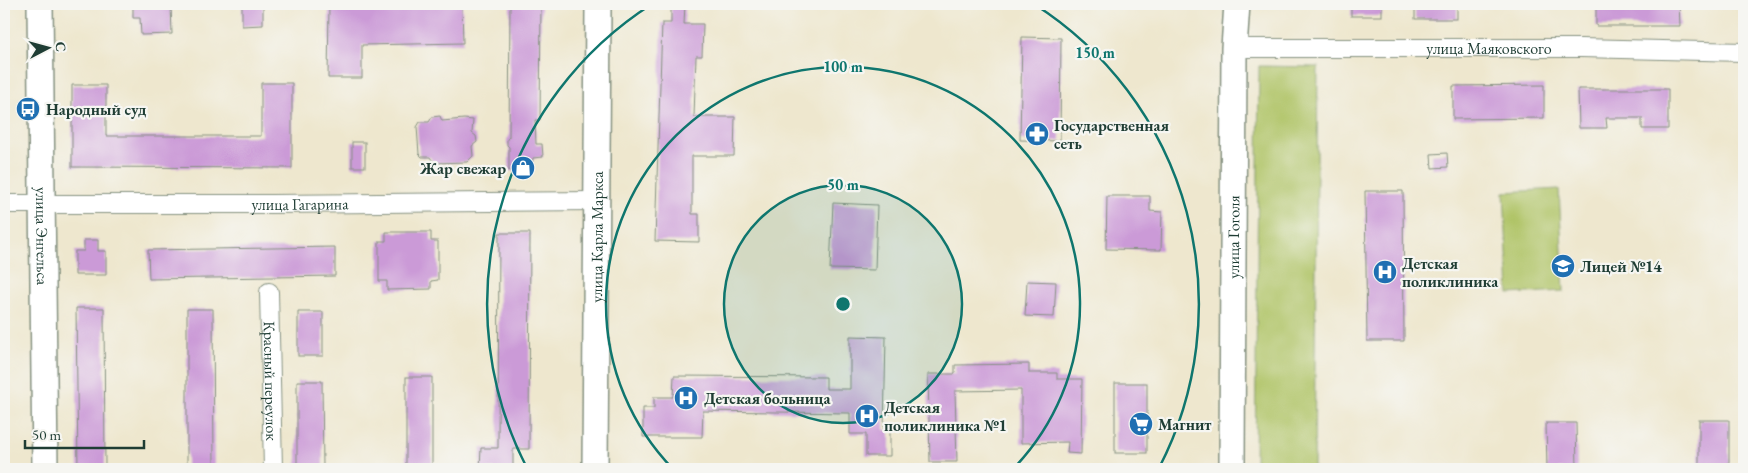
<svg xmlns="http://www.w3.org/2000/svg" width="1748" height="473" font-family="'EB Garamond',serif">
<rect width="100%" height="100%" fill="#f6f6f2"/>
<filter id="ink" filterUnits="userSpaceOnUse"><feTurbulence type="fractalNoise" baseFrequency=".02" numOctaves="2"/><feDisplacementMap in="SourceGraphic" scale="10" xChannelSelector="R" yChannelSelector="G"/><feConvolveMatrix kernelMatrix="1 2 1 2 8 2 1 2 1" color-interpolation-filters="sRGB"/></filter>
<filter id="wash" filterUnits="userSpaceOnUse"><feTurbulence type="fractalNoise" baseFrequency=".0096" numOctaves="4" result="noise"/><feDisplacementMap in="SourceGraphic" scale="20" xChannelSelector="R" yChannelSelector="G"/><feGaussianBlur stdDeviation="1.12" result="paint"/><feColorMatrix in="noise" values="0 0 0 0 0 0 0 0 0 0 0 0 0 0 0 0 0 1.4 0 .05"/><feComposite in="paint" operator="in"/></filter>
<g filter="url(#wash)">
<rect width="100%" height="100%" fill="#eee7ce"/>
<g fill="#b0c468" stroke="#68804e">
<polygon points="1259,66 1318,67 1314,469 1255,469"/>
<polygon points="1559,189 1564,291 1509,294 1504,192"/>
</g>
<g id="blocks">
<g fill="#cb9ad7">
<polygon points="133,4 163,4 163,6 171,6 172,34 141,35 140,18 133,18"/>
<polygon points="242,4 263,4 263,25 242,26"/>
<polygon points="510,4 541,4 540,120 535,120 536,144 542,144 543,157 533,158 532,165 530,168 522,171 509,171 509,147 507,145 507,139 509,137"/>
<polygon points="671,4 685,4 684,24 703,24 702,56 696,56 694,117 735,117 734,156 692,156 692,214 699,214 699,242 655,241 662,23 671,23"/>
<rect x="1351" y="4" width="31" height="12"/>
<rect x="1415" y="4" width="42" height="15"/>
<polygon points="1596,4 1679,4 1680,26 1596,26"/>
<polygon points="462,5 463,43 362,45 362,78 328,78 329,6"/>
<polygon points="1022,37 1061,38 1060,141 1020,140"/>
<polygon points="261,83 292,83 292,168 72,167 72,85 106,85 106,136 261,136"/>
<polygon points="1544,85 1544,118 1453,119 1453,86"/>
<polygon points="1578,89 1668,89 1668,129 1642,129 1642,118 1606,118 1607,128 1579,128"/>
<polygon points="440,116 442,121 464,119 473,120 472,133 476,136 477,142 472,146 473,156 467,162 434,163 430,157 422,157 419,154 417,127 420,122 429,122 432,117"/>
<rect x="352" y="142" width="13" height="25"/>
<polygon points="1447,153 1448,167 1432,168 1431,154"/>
<polygon points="1365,191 1403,191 1404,341 1367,341"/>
<polygon points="1107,196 1150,196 1150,211 1162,212 1161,250 1106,249"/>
<polygon points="833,203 877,205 875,270 830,269"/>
<polygon points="386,232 431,232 431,241 438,241 438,280 431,281 431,289 387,290 387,281 379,281 379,241 386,241"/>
<polygon points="499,233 530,233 529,449 513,449 513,469 480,469 481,448 498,448"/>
<polygon points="84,240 98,240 98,251 106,251 106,275 75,275 75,251 84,251"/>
<polygon points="335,247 335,276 149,279 148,250"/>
<polygon points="1027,281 1056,282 1054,317 1025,316"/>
<polygon points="76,308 104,308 105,469 78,469"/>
<polygon points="187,309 213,309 214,469 187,469"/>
<rect x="298" y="312" width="25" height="44"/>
<polygon points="850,336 886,337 884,430 890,430 890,456 866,456 866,434 850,434 850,413 703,411 702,437 643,437 643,408 654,408 654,397 673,397 674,376 826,377 826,389 850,389"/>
<polygon points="1029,364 1029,373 1057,373 1057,379 1082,379 1081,454 1067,453 1068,442 1021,443 1021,390 955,391 957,462 930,462 928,374 955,374 955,365"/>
<rect x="406" y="377" width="26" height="92"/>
<polygon points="297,381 322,381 323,469 297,469"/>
<rect x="1115" y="383" width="32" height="70"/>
<rect x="1699" y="420" width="30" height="49"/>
<polygon points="1546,423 1576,423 1577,469 1547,469"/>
</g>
</g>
</g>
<g filter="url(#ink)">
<use href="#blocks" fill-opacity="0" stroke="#869281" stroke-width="1"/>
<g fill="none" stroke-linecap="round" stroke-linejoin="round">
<g stroke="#869281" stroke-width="20">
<g id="street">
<path id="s1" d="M1234,48H1581L1744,52"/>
<path id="s2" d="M4,204H271L597,201"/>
<path id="s3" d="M269,292L273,469"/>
</g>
</g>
<g stroke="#869281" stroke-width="28">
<g id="secondary">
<path id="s4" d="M40,4L45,469"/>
<path id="s5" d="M595,469L598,4"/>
<path id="s6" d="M1232,469L1234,48L1237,4"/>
</g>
</g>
<use href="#street" stroke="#fff" stroke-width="18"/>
<use href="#secondary" stroke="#fff" stroke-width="25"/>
</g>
</g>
<circle cx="843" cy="304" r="119" fill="#0f766e" fill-opacity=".12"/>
<g fill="none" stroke="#0f766e" stroke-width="2.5">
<circle cx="843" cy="304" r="119"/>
<path d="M673 469A237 237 0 1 1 1013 469"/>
<path d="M527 468A356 356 0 0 1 652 4M1034 4A356 356 0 0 1 1159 468"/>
</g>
<defs>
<g id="bus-disc" transform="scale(1.25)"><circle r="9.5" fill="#1f6fb2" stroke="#f6f6f2"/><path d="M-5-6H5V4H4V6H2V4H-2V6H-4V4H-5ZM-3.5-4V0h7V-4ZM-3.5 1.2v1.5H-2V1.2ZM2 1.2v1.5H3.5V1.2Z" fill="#fff"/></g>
<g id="pharmacy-disc" transform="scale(1.25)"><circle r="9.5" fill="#1f6fb2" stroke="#f6f6f2"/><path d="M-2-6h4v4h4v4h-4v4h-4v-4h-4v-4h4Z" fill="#fff"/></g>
<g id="shop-disc" transform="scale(1.25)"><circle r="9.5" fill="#1f6fb2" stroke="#f6f6f2"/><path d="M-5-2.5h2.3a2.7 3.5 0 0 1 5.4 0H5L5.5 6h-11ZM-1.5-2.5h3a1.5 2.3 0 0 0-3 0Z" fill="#fff"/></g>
<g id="school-disc" transform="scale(1.25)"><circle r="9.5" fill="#1f6fb2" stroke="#f6f6f2"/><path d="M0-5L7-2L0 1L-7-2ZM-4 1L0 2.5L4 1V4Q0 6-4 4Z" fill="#fff"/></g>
<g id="hospital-disc" transform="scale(1.25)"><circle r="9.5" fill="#1f6fb2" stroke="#f6f6f2"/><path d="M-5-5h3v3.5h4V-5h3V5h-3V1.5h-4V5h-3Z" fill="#fff"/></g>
<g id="supermarket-disc" transform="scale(1.25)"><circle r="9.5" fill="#1f6fb2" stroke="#f6f6f2"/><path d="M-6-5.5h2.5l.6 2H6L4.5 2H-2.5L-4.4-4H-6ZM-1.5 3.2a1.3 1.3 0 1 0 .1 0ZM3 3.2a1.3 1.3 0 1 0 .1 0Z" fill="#fff"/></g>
</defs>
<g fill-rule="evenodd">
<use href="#bus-disc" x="28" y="109"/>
<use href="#pharmacy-disc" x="1037" y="134"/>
<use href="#shop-disc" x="523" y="168"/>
<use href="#school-disc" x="1563" y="266"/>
<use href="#hospital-disc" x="1385" y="272"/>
<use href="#hospital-disc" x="686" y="398"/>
<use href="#hospital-disc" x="867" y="416"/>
<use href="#supermarket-disc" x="1141" y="424"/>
</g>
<g text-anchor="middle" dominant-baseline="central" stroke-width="4.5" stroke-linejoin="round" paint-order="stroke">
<g font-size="16" fill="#1f3d34" stroke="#f6f6f2">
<text stroke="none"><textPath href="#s1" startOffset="255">улица Маяковского</textPath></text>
<text stroke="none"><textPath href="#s2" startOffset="296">улица Гагарина</textPath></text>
<text stroke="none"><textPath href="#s5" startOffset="232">улица Карла Маркса</textPath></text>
<text stroke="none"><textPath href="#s6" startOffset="232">улица Гоголя</textPath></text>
<text stroke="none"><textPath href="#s4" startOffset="232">улица Энгельса</textPath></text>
<text stroke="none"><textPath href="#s3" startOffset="89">Красный переулок</textPath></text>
</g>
<g font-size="16" font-weight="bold" fill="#1f3d34" stroke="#f6f6f2" text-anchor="start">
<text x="46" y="109">Народный суд</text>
<text x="1054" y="125">Государственная<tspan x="1054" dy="18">сеть</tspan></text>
<text x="506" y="168" text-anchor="end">Жар свежар</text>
<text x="1402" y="263">Детская<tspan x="1402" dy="18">поликлиника</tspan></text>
<text x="1580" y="266">Лицей №14</text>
<text x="704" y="398">Детская больница</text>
<text x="884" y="407">Детская<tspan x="884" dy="18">поликлиника №1</tspan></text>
<text x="1158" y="424">Магнит</text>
</g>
</g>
<circle cx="843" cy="304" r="8" fill="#0f766e" stroke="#f6f6f2" stroke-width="2.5"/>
<g font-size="15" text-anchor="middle" font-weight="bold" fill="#0f766e" stroke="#f6f6f2" stroke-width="4.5" stroke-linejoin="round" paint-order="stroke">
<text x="1095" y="58">150 m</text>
<text x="843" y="72">100 m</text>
<text x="843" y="190">50 m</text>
</g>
<rect width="1748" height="473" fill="none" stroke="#f6f6f2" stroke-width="20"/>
<g transform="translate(48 48) rotate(84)" stroke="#f6f6f2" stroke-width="4" paint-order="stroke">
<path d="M0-4L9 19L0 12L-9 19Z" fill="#1f3d34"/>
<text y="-8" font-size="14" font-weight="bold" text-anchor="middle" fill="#1f3d34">С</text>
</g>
<path d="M25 440v8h119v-8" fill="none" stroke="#1f3d34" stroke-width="2.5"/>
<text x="32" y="440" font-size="15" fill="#1f3d34" stroke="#f6f6f2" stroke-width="4" paint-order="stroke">50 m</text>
</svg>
